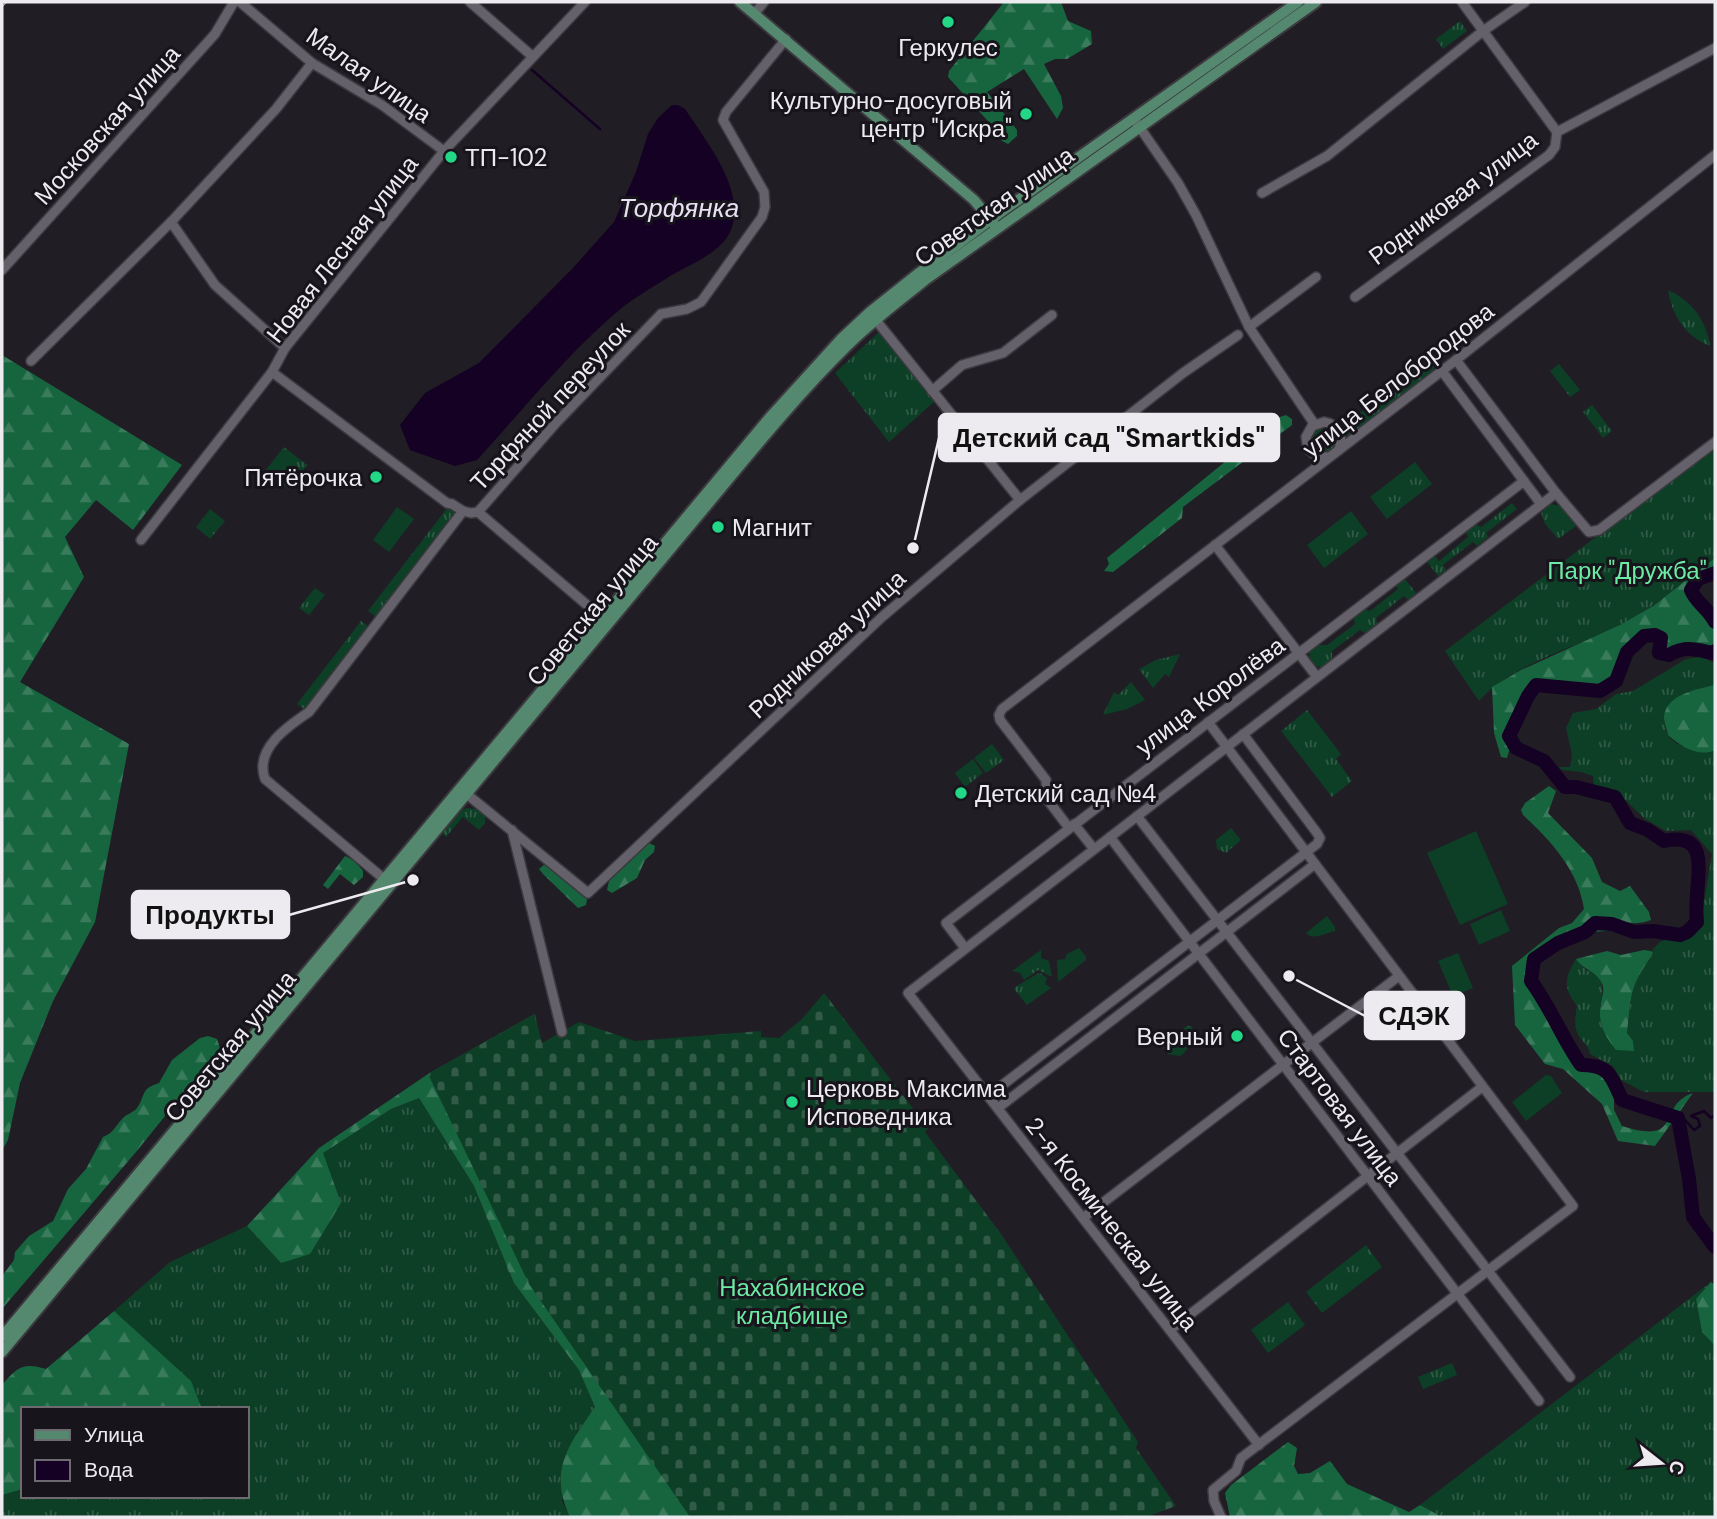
<svg xmlns="http://www.w3.org/2000/svg" width="1717" height="1519" font-family="'DM Sans',sans-serif">
<defs>
<pattern id="grass-tufts" width="24" height="20" patternUnits="userSpaceOnUse" patternTransform="scale(1.75)"><rect width="24" height="20" fill="#0d3f26"/><path d="M3 7l-1-3M5 7V3M7 7l1-3M15 17l-1-3M17 17v-4M19 17l1-3" fill="none" stroke="#315b46"/></pattern>
<pattern id="forest-firs" width="22" height="20" patternUnits="userSpaceOnUse" patternTransform="scale(1.75)"><rect width="22" height="20" fill="#17653f"/><path d="M5 1l3.5 6h-7zM16 11l3.5 6h-7z" fill="#397b5b"/></pattern>
<pattern id="cemetery-stones" width="16" height="16" patternUnits="userSpaceOnUse" patternTransform="scale(1.75)"><rect width="16" height="16" fill="#0d3f26"/><path d="M2 7V4a2 2 0 0 1 4 0v3zM10 15v-3a2 2 0 0 1 4 0v3z" fill="#315b46"/></pattern>
</defs>
<rect width="100%" height="100%" fill="#201d24"/>
<g fill="url(#grass-tufts)">
<polygon points="1460,21 1467,31 1443,49 1436,39"/>
<path d="M1668,290C1692,301 1706,320 1710,346C1686,337 1672,316 1668,290Z"/>
<polygon points="879,332 935,401 889,442 835,373"/>
<polygon points="1427,362 1433,363 1435,366 1432,372 1347,437 1344,425"/>
<polygon points="1559,364 1580,390 1570,397 1550,371"/>
<polygon points="1592,405 1612,431 1603,438 1583,412"/>
<circle cx="1324" cy="440" r="13"/>
<polygon points="284,447 307,465 289,489 265,471"/>
<path d="M1715,447V558C1686,581 1657,605 1624,623C1578,647 1513,663 1479,701L1445,651Z"/>
<polygon points="1415,462 1432,484 1387,519 1370,497"/>
<polygon points="1512,503 1517,509 1486,533 1488,537 1477,546 1473,542 1443,565 1446,570 1438,576 1427,562 1435,556 1439,561 1468,537 1466,532 1476,524 1481,527"/>
<polygon points="1550,504 1561,506 1576,526 1558,539 1545,524 1541,513"/>
<polygon points="448,507 458,515 378,618 368,611"/>
<polygon points="210,509 225,521 210,539 196,527"/>
<polygon points="1351,511 1368,534 1324,568 1307,545"/>
<path d="M1404,578L1416,593L1408,600L1404,596L1376,618L1377,624L1365,633L1360,630L1332,651C1333,660 1330,665 1322,668L1310,663L1309,650L1315,645H1327L1355,624L1353,617L1364,608L1370,611L1398,589L1395,585Z"/>
<polygon points="315,588 325,595 309,615 299,608"/>
<polygon points="361,621 370,628 307,711 297,704"/>
<polygon points="1180,654 1169,677 1165,674 1153,688 1139,669 1156,660"/>
<path d="M1700,657L1715,663V685L1687,692L1664,718C1665,723 1666,731 1668,735C1675,748 1703,752 1715,750V1092H1644L1621,1080L1613,1066L1590,1054C1588,1046 1586,1045 1581,1039C1573,1029 1575,1018 1577,1006C1563,987 1564,979 1576,959C1591,981 1609,967 1600,1007L1633,1041L1627,1033C1631,998 1629,987 1651,957V951L1661,941L1695,935L1700,927L1712,854L1691,830L1666,831L1645,819L1622,797L1610,788L1594,785L1593,776L1581,772L1562,770L1559,767H1570L1572,755L1566,728L1573,713L1596,709L1616,694L1633,691L1686,659Z"/>
<polygon points="1131,682 1145,700 1127,709 1103,715 1114,692 1118,695"/>
<polygon points="1307,710 1341,754 1336,759 1352,781 1332,797 1281,731"/>
<polygon points="992,744 1004,760 986,773 974,758"/>
<polygon points="973,759 983,773 965,787 955,773"/>
<path d="M467,808L476,809L485,814V823L479,830L463,817L446,837L443,834C446,822 456,811 467,808Z"/>
<polygon points="1231,828 1241,840 1226,853 1217,849 1216,840"/>
<path d="M1327,916L1335,927V931C1325,933 1314,941 1306,933Z"/>
<polygon points="1079,948 1086,957 1086,960 1058,982 1057,960 1065,959 1067,954"/>
<polygon points="1041,950 1041,958 1049,961 1052,977 1038,970 1024,980 1020,973 1012,971"/>
<path d="M1040,973L1047,978L1045,984L1051,988L1027,1005L1014,989C1016,986 1036,974 1040,973Z"/>
<path d="M1187,1026H1191L1196,1033C1188,1040 1190,1051 1180,1056L1168,1054L1161,1045Z"/>
<polygon points="419,1098 474,1186 514,1283 579,1370 595,1407 577,1432 562,1501 570,1517 2,1517 2,1495 23,1489 23,1496 247,1496 247,1409 202,1409 190,1381 114,1311 170,1262 247,1226 281,1263 325,1227 341,1203 322,1153 391,1109"/>
<polygon points="1366,1245 1382,1267 1322,1313 1306,1292"/>
<polygon points="1711,1282 1696,1299 1702,1332 1715,1346 1715,1517 1442,1517 1420,1505"/>
<polygon points="1288,1302 1305,1325 1268,1353 1251,1330"/>
<polygon points="1452,1363 1457,1375 1423,1389 1418,1377"/>
</g>
<g fill="url(#forest-firs)">
<polygon points="1004,2 1061,2 1068,21 1091,31 1092,44 1067,59 1055,59 1044,64 1061,96 1063,108 1057,119 1024,69 987,92 1017,130 1017,136 1008,144 1002,141 996,130 948,77 949,71"/>
<polygon points="2,355 182,465 133,530 96,500 65,537 84,577 20,682 129,744 95,922 53,1001 20,1083 8,1140 2,1150"/>
<polygon points="1286,415 1292,419 1292,425 1183,507 1182,518 1113,572 1104,571 1109,564 1107,558 1280,417"/>
<path d="M1715,558V571L1688,590L1689,600C1709,621 1715,613 1715,647L1711,649L1684,642L1676,649L1666,650L1658,634L1649,631C1622,642 1625,671 1605,682C1594,687 1584,686 1573,685C1565,685 1541,683 1536,685C1519,692 1521,719 1516,733C1514,742 1509,749 1507,758L1501,757L1494,733L1492,687L1521,670L1622,624L1653,606Z"/>
<path d="M1715,685V750C1699,758 1680,746 1668,735C1667,729 1664,722 1664,717C1666,694 1698,689 1715,685Z"/>
<path d="M1549,786L1556,791L1548,813L1592,858L1602,882L1620,891L1630,886L1649,912L1651,920C1636,925 1626,924 1611,918L1607,931C1579,931 1542,945 1530,973L1540,1000L1559,1020L1576,1064L1604,1076L1610,1083L1614,1091V1110L1622,1126C1685,1146 1656,1105 1693,1093L1655,1146L1618,1141L1602,1104L1563,1069L1545,1064L1515,1025L1512,966L1559,928L1572,923L1584,909C1579,872 1551,840 1523,815L1521,810L1525,803Z"/>
<polygon points="649,843 655,846 654,852 645,860 637,878 612,893 607,890 609,881"/>
<path d="M345,856C353,859 358,864 363,871V877L354,885L340,874L328,889L323,885Z"/>
<polygon points="545,864 587,899 586,905 578,908 543,874 539,869"/>
<path d="M1644,950L1651,951V957C1629,987 1631,998 1627,1033L1633,1041L1634,1051L1616,1050C1605,1036 1597,1023 1601,1003C1602,997 1604,992 1603,986C1598,971 1584,971 1576,959L1607,951L1621,955Z"/>
<path d="M535,1014L539,1047L719,1517H570C548,1471 569,1444 595,1407L579,1370L514,1283L474,1186L419,1098L391,1109L323,1153L341,1203L310,1254L281,1263L247,1226L319,1148L428,1074Z"/>
<path d="M208,1036L217,1039L220,1048L136,1152L2,1309V1276L14,1260L15,1252L29,1236L53,1221L68,1189L86,1169L103,1137C114,1133 115,1126 123,1118C127,1114 134,1112 137,1108C146,1095 140,1089 159,1083L172,1060L200,1038Z"/>
<polygon points="1711,1282 1715,1285 1715,1346 1702,1332 1696,1299"/>
<path d="M114,1311L191,1381L202,1409H23V1489L2,1495V1385C17,1367 23,1362 46,1369Z"/>
<polygon points="1288,1442 1297,1448 1294,1466 1298,1474 1310,1473 1330,1461 1347,1484 1409,1512 1420,1505 1442,1517 1230,1517 1225,1493 1231,1485"/>
</g>
<polygon fill="url(#cemetery-stones)" points="824,993 928,1128 925,1132 1001,1234 1138,1442 1136,1448 1176,1506 1146,1517 690,1517 529,1284 428,1074 535,1014 542,1043 579,1022 635,1041 761,1031 761,1037 779,1038 802,1019"/>
<g fill="#0d3f26">
<polygon points="397,507 414,519 389,552 373,540"/>
<polygon points="1476,831 1508,904 1460,925 1427,853"/>
<polygon points="1501,910 1510,931 1479,945 1470,924"/>
<polygon points="1458,953 1473,988 1453,996 1438,961"/>
<polygon points="1546,1075 1551,1076 1562,1093 1526,1121 1512,1102"/>
</g>
<path fill="#140123" d="M672,105H678L685,109C706,141 750,195 729,234C716,257 684,266 664,280C651,288 636,297 624,306C571,349 523,410 477,460L455,466L410,450L400,425L425,393L479,363L572,269L614,222L636,172L648,134L658,118Z"/>
<g fill="none" stroke-linecap="round" stroke-linejoin="round">
<g stroke="#140123" stroke-width="2.5">
<polyline points="532,70 600,129"/>
<polyline points="1679,1122 1685,1120 1694,1130 1700,1126 1698,1119 1691,1116 1704,1111 1711,1118 1715,1115"/>
</g>
<g stroke="#140123" stroke-width="14">
<path d="M1715,573L1698,579L1691,590C1696,603 1709,609 1715,622"/>
<path d="M1715,651L1712,653C1694,649 1685,646 1669,655L1659,653L1661,638L1655,635L1644,636L1627,652L1616,681L1600,691L1536,685L1528,696L1509,736L1516,748L1544,761L1565,787H1576L1615,797L1630,823L1648,830L1664,841C1717,830 1692,884 1697,922L1687,932L1680,935L1653,931L1634,932L1612,924L1595,923L1585,932L1558,943L1534,959L1531,981C1551,1008 1562,1038 1581,1065C1610,1065 1611,1076 1622,1100L1678,1118L1689,1179L1693,1217L1715,1247"/>
</g>
<g stroke="#3c393f" stroke-width="12">
<g id="minor">
<polyline points="240,2 312,63 382,105 444,151"/>
<polyline points="470,2 532,56"/>
<polyline points="1462,2 1557,132"/>
<polyline points="755,13 764,2"/>
<polyline points="1136,122 1178,183 1196,215 1249,327 1315,425"/>
<polyline points="1262,193 1327,156 1483,31 1525,2"/>
<polyline points="171,222 215,285 285,348"/>
<polyline points="2,270 215,34 234,2"/>
<polyline points="1355,297 1549,155 1555,147 1557,132 1715,48"/>
<polyline points="875,319 1020,500"/>
<polyline points="1249,327 1316,277"/>
<polyline points="1456,360 1556,493 1589,532 1599,530 1715,442"/>
<polyline points="31,361 171,222 276,109 312,63"/>
<polyline points="1442,371 1541,504"/>
<polyline points="272,372 447,503 452,504 463,511"/>
<polyline points="932,391 962,365 1003,353 1052,315"/>
<path d="M1328,457H1318L1308,449L1306,437L1312,426L1324,422C1338,424 1344,435 1339,449"/>
<polyline points="478,512 607,622"/>
<polyline points="141,540 272,372 285,348 444,151 585,2"/>
<polyline points="1215,545 1317,677"/>
<polyline points="1208,722 1573,1206 1241,1458 1236,1471 1213,1490 1214,1501 1221,1517"/>
<polyline points="463,791 588,893 882,617 1020,500 1183,373 1238,335"/>
<polyline points="1137,816 1570,1377"/>
<polyline points="1074,824 1094,849"/>
<polyline points="1069,828 1047,799 1046,780 1000,720 999,715 1002,709 1456,360 1715,155"/>
<polyline points="512,830 562,1032"/>
<polyline points="1110,837 1539,1401"/>
<path d="M384,879L265,779C254,749 288,726 309,712L463,511L471,513L478,512L556,423L661,314L687,309L701,302L762,217L765,207L764,192L723,120L726,112L786,39"/>
<polyline points="965,948 946,923 1524,481"/>
<polyline points="988,1096 1317,844 1320,838 1317,833 1243,734"/>
<polyline points="998,1108 1315,864"/>
<polyline points="1083,1218 1399,976"/>
<polyline points="1170,1330 1482,1087"/>
<polyline points="1259,1445 908,993 1556,493"/>
</g>
</g>
<g stroke="#3c393f" stroke-width="14">
<g id="major">
<polyline points="740,2 974,200 994,224"/>
<polyline points="2,1337 771,416 841,339 870,312 919,273 1004,210 1298,2"/>
<path d="M2,1352L682,535C736,471 788,404 848,345C872,321 899,301 925,280L1316,2"/>
</g>
</g>
<use href="#minor" stroke="#65616a" stroke-width="9"/>
<use href="#major" stroke="#55896f" stroke-width="10"/>
<g stroke="#bab8bd" stroke-width="5">
<polyline id="rail" points="2,4 4,2"/>
</g>
<use href="#rail" stroke="#17141b" stroke-width="2.5" stroke-dasharray="8" stroke-linecap="butt"/>
</g>
<g fill="#22d887" stroke="#17141b" stroke-width="2.5">
<circle cx="948" cy="22" r="7"/>
<circle cx="1026" cy="114" r="7"/>
<circle cx="451" cy="157" r="7"/>
<circle cx="376" cy="477" r="7"/>
<circle cx="718" cy="527" r="7"/>
<circle cx="961" cy="793" r="7"/>
<circle cx="1237" cy="1036" r="7"/>
<circle cx="792" cy="1102" r="7"/>
</g>
<g text-anchor="middle" dominant-baseline="central" stroke-width="6" stroke-linejoin="round" paint-order="stroke">
<g font-size="24" fill="#edebf0" stroke="#17141b" text-anchor="start">
<text x="948" y="47" text-anchor="middle">Геркулес</text>
<text x="1012" y="100" text-anchor="end">Культурно-досуговый<tspan x="1012" dy="28">центр "Искра"</tspan></text>
<text x="465" y="157">ТП-102</text>
<text x="362" y="477" text-anchor="end">Пятёрочка</text>
<text x="732" y="527">Магнит</text>
<text x="975" y="793">Детский сад №4</text>
<text x="1223" y="1036" text-anchor="end">Верный</text>
<text x="806" y="1088">Церковь Максима<tspan x="806" dy="28">Исповедника</tspan></text>
</g>
<g font-size="24" fill="#edebf0" stroke="#17141b">
<text transform="translate(369 75) rotate(35)">Малая улица</text>
<text transform="translate(107 125) rotate(-48)">Московская улица</text>
<text transform="translate(1453 198) rotate(-37)">Родниковая улица</text>
<text transform="translate(994 206) rotate(-35)">Советская улица</text>
<text transform="translate(342 249) rotate(-52)">Новая Лесная улица</text>
<text transform="translate(1398 380) rotate(-38)">улица Белобородова</text>
<text transform="translate(550 406) rotate(-47)">Торфяной переулок</text>
<text transform="translate(592 610) rotate(-50)">Советская улица</text>
<text transform="translate(827 644) rotate(-43)">Родниковая улица</text>
<text transform="translate(1210 696) rotate(-37)">улица Королёва</text>
<text transform="translate(230 1046) rotate(-50)">Советская улица</text>
<text transform="translate(1340 1107) rotate(53)">Стартовая улица</text>
<text transform="translate(1112 1224) rotate(52)">2-я Космическая улица</text>
</g>
<g font-size="24" fill="#6ceba5" stroke="#17141b">
<text x="1627" y="570">Парк "Дружба"</text>
<text x="792" y="1287">Нахабинское<tspan x="792" dy="28">кладбище</tspan></text>
</g>
<g font-size="26" font-style="italic" fill="#e8dff4" stroke="#17141b">
<text x="679" y="208">Торфянка</text>
</g>
</g>
<path fill="none" stroke="#edebf0" stroke-width="2.5" d="M913 548L939 438M413 880L289 915M1289 976L1365 1016"/>
<g fill="#edebf0" stroke="#17141b" stroke-width="2.5">
<circle cx="913" cy="548" r="7"/>
<circle cx="413" cy="880" r="7"/>
<circle cx="1289" cy="976" r="7"/>
</g>
<g fill="#edebf0" stroke="#edebf0" stroke-width="2.5">
<rect x="939" y="414" width="340" height="47" rx="7"/>
<rect x="132" y="891" width="157" height="47" rx="7"/>
<rect x="1365" y="992" width="99" height="47" rx="7"/>
</g>
<g font-size="26" text-anchor="middle" font-weight="bold" fill="#111">
<text x="1109" y="447">Детский сад "Smartkids"</text>
<text x="210" y="924">Продукты</text>
<text x="1414" y="1025">СДЭК</text>
</g>
<rect width="1717" height="1519" fill="none" stroke="#edebf0" stroke-width="7"/>
<rect x="21" y="1407" width="228" height="91" fill="#17141b" stroke="#6d6a70" stroke-width="2"/>
<rect x="35" y="1430" width="35" height="10" fill="#55896f" stroke="#6d6a70" stroke-width="2"/>
<text x="84" y="1442" font-size="21" fill="#edebf0">Улица</text>
<rect x="35" y="1460" width="35" height="21" fill="#140123" stroke="#6d6a70" stroke-width="2"/>
<text x="84" y="1477" font-size="21" fill="#edebf0">Вода</text>
<g transform="translate(1661 1463) rotate(107)" stroke="#17141b" stroke-width="5" paint-order="stroke">
<path d="M0-5L12 26L0 18L-12 26Z" fill="#edebf0"/>
<text y="-10" font-size="19" font-weight="bold" text-anchor="middle" fill="#edebf0">С</text>
</g>
</svg>
